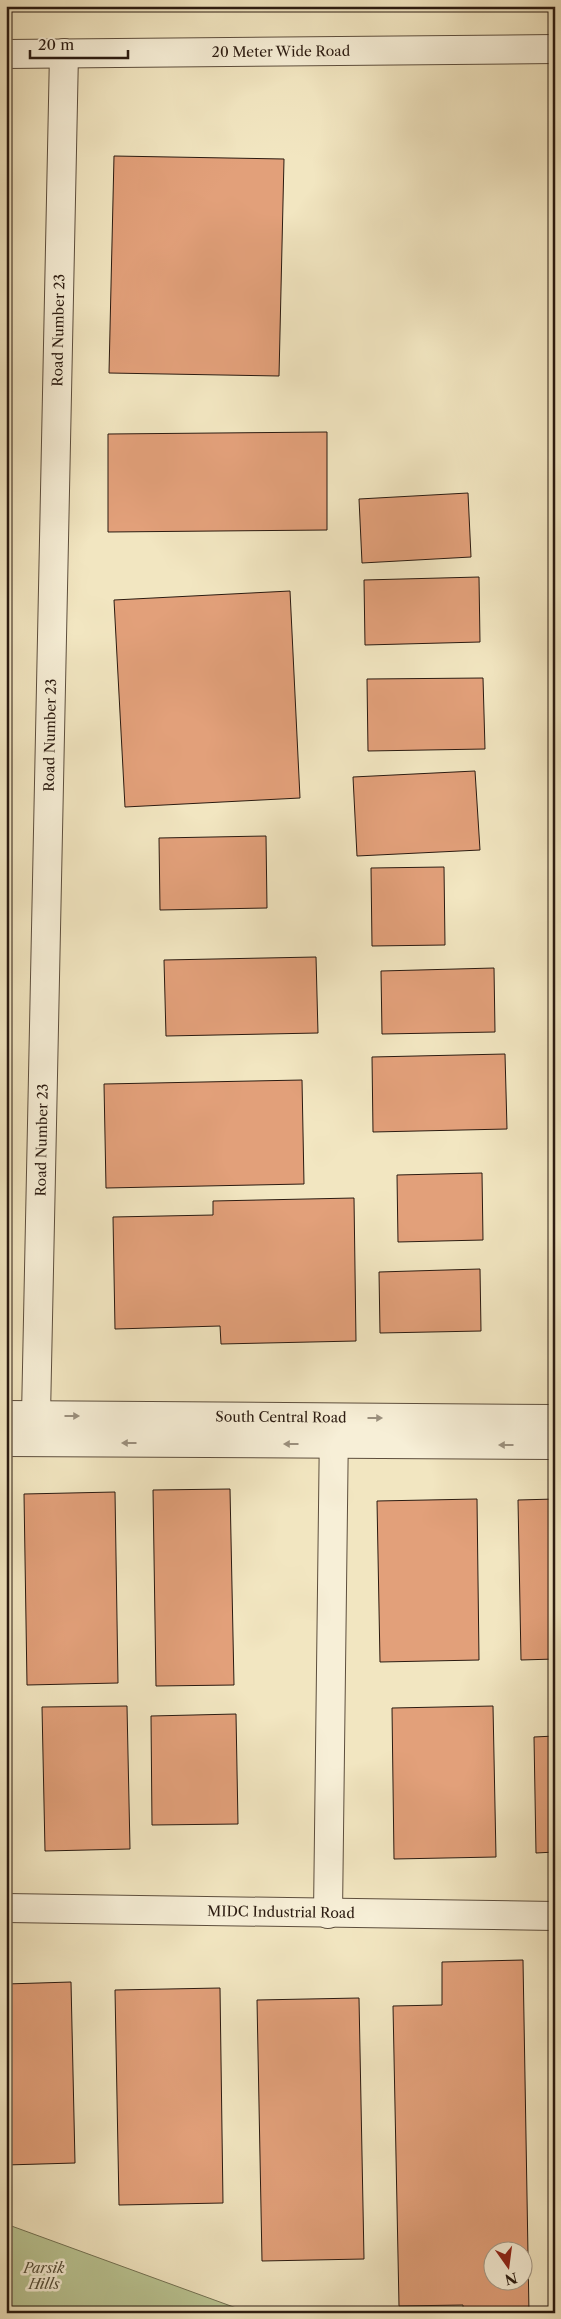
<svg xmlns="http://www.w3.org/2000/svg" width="561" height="2319" font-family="'Libre Caslon Text',serif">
<rect width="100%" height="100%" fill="#f2e6c1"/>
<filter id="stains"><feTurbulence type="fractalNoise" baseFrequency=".004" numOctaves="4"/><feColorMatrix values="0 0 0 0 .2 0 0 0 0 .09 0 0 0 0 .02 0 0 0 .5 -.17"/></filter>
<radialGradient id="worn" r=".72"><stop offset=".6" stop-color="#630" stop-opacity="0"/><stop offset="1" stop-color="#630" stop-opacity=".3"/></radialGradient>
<polygon fill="#bac593" stroke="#727052" points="6,2224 250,2313 6,2313"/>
<g fill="#e2a07a" stroke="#2b1b11" fill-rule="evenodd">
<polygon points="114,156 284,159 279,376 109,373"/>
<polygon points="327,432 327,530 108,532 108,434"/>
<polygon points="468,493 471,557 362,563 359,499"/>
<polygon points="479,577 480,642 365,645 364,580"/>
<polygon points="290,591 300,798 125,807 114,600"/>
<polygon points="483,678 485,749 368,751 367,679"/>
<polygon points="475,771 480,850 357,856 353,777"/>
<polygon points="266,836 267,908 160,910 159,838"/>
<polygon points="444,867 445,945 372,946 371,868"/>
<polygon points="316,957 318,1033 166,1036 164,960"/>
<polygon points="494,968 495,1032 382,1034 381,971"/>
<polygon points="505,1054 507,1129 373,1132 372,1057"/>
<polygon points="302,1080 304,1184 106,1188 104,1084"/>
<polygon points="482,1173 483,1240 398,1242 397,1175"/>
<polygon points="354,1198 356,1341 221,1344 220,1326 115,1329 113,1217 213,1215 213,1201"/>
<polygon points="480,1269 481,1331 380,1333 379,1272"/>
<polygon points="230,1489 234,1685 156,1686 153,1490"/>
<polygon points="115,1492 118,1683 27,1685 24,1494"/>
<polygon points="477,1499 479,1660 380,1662 377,1501"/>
<polygon points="555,1499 555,1659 521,1660 518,1500"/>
<polygon points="127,1706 130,1849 45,1851 42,1707"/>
<polygon points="493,1706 496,1857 394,1859 392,1708"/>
<polygon points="236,1714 238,1824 152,1825 151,1716"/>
<polygon points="555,1736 555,1852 536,1853 534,1737"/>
<path d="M523,1960L529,2313H463V2305L399,2306L393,2006L442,2005V1962ZM494,2252H524V2282H494Z"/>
<polygon points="71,1982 75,2163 6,2165 6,1984"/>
<polygon points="220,1988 223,2203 119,2205 115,1990"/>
<polygon points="359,1998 364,2259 262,2261 257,2000"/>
</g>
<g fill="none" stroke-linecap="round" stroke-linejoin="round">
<g stroke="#5d4e3d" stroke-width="30">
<g id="street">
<path id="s1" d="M6,54L555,49"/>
<path id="s2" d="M6,1415L555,1419"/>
<path id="s3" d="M36,1416L64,53"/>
<polyline points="6,1442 555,1445"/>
<path id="s4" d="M6,1908L555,1916"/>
<polyline points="328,1914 334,1426"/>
</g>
</g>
<use href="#street" stroke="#f7efd7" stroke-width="28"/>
</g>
<defs><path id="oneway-solid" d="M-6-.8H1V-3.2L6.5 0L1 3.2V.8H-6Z" transform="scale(1.25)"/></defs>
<g fill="#9b907e">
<use href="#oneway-solid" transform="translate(72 1416)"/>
<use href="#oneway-solid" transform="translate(375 1418)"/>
<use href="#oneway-solid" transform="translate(129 1443) rotate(-180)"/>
<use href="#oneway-solid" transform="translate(291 1444) rotate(-180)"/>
<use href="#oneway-solid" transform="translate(506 1445) rotate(-180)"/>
</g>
<g text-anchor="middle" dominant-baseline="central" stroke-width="5" stroke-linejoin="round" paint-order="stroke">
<g font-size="14" fill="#2b1b11" stroke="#f7efd7">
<text stroke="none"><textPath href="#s1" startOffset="275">20 Meter Wide Road</textPath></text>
<text stroke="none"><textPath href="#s3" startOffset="1086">Road Number 23</textPath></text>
<text stroke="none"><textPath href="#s3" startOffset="681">Road Number 23</textPath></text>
<text stroke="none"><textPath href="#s3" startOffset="276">Road Number 23</textPath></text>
<text stroke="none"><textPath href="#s2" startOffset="275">South Central Road</textPath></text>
<text stroke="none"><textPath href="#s4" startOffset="275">MIDC Industrial Road</textPath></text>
</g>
<g font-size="14" font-style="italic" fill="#564e38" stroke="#f7efd7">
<text x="44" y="2268">Parsik<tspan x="44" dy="16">Hills</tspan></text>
</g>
</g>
<rect width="561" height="2319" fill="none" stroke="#f2e6c1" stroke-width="25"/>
<rect x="8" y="8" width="546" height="2304" fill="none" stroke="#2b1b11" stroke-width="2.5"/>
<rect x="12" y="12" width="536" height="2294" fill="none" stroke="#2b1b11"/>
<g transform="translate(508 2266) rotate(166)"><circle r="24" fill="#f7efd7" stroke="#a59a88"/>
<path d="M0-4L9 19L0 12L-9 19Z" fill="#8f2418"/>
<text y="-8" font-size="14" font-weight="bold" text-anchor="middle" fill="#2b1b11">N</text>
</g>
<path d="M30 50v8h98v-8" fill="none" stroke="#2b1b11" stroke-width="2.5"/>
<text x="38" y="50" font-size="15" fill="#2b1b11" stroke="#f7efd7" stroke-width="4" paint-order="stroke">20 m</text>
<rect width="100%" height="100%" filter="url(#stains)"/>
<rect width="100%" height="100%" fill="url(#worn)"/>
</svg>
